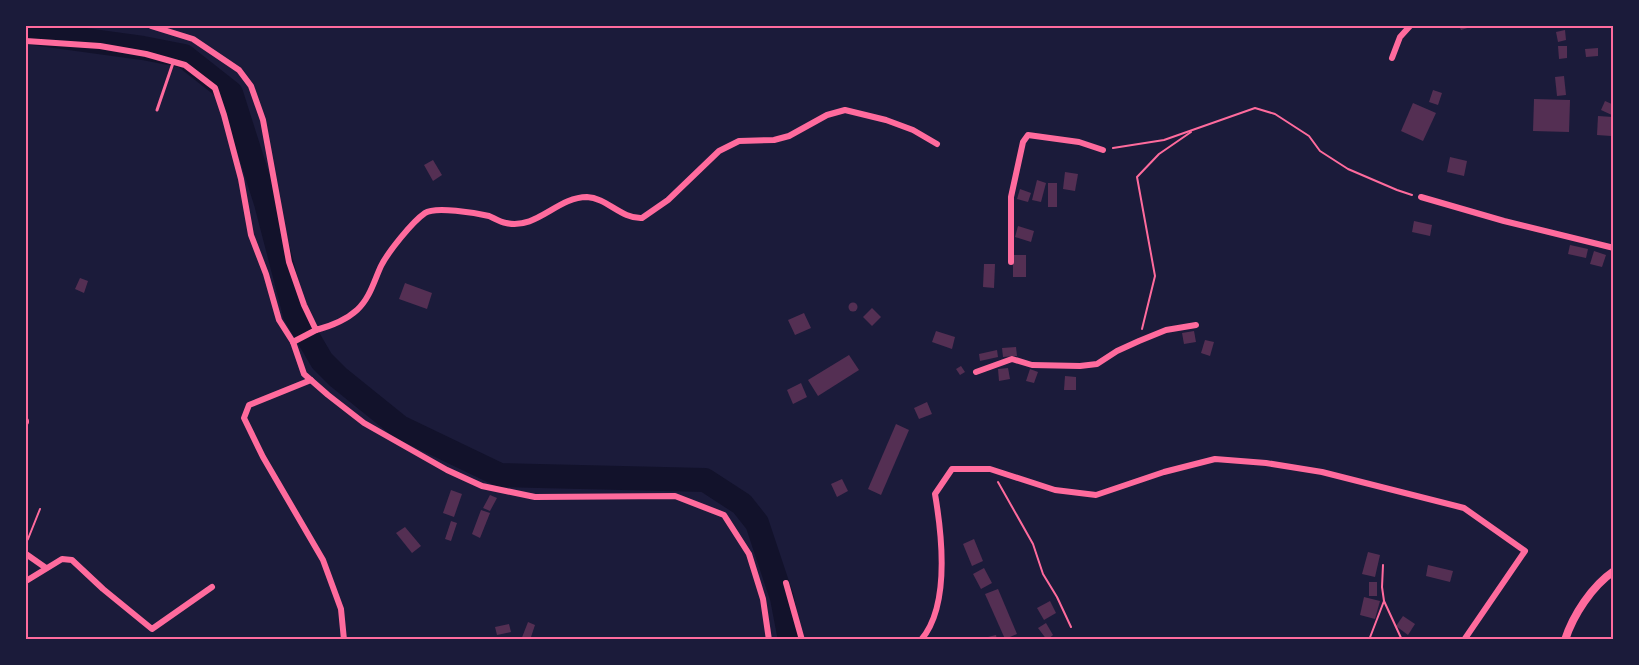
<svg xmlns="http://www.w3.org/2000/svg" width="1639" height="665" font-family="'Asap Condensed',sans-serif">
<rect width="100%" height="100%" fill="#1b1b3a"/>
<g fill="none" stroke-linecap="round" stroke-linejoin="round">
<polyline stroke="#12122b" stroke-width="24" points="26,32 143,48 184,56 231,93 266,203 295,315 322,361 338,377 400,427 500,475 705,480 742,504 757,523 782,598 790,640"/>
</g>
<g fill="#542f53">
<polygon points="1459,26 1474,26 1461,30"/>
<polygon points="1565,30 1566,40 1558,42 1556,32"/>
<polygon points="1558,46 1567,46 1567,58 1559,59"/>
<polygon points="1598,48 1598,56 1586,57 1585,49"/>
<polygon points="1564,76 1566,95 1557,96 1555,77"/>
<polygon points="1433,90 1442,93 1438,105 1429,102"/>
<polygon points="1534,99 1570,100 1569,132 1533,131"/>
<polygon points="1605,101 1614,105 1614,116 1601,110"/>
<polygon points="1413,103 1436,113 1423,141 1401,131"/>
<polygon points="1598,116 1613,117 1611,136 1597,135"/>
<polygon points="1450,157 1467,161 1464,176 1447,172"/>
<polygon points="433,160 442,175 433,181 424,165"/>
<polygon points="1065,172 1078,174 1075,191 1063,189"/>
<polygon points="1037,180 1046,183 1041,202 1032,200"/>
<rect x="1048" y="183" width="9" height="24"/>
<polygon points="1020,189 1031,193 1028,202 1017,199"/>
<polygon points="1414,221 1432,225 1430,236 1412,232"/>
<polygon points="1018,226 1034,231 1031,242 1015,237"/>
<polygon points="1570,245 1588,249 1586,258 1568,254"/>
<polygon points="1594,251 1606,255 1602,267 1590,264"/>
<rect x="1013" y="255" width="13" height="22"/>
<polygon points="984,264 995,264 994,288 983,287"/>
<polygon points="80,278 88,281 84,293 75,289"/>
<polygon points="405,283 432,293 427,309 399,299"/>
<circle cx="853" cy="307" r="4.5"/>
<polygon points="872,308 881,317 872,326 863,317"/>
<polygon points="804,313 811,328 795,335 788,320"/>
<polygon points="936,331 955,337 952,349 932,342"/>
<polygon points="1194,331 1196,342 1184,344 1182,333"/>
<polygon points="1205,340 1214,342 1210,356 1201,353"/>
<polygon points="1016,347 1017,356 1003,357 1002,348"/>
<polygon points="997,350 998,357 980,361 979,354"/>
<polygon points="849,355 859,370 818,396 808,380"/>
<polygon points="961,366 965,372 960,375 956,369"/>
<polygon points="1008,368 1010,379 999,381 998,369"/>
<polygon points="1030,369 1038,372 1034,383 1026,381"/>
<polygon points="1065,376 1076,377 1076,390 1064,390"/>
<polygon points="801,383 807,397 793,404 787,390"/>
<polygon points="927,402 932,414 919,419 914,408"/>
<polygon points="896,424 909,430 881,495 868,489"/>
<polygon points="842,479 848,491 837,497 831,484"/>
<polygon points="451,490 462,494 454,517 443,513"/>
<polygon points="490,495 497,498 490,511 483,508"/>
<polygon points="481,510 490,513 480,538 472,534"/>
<polygon points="451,521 457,523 451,541 445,539"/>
<polygon points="405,527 421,546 412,553 396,533"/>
<polygon points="974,539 983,561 972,566 963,544"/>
<polygon points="1368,552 1380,555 1375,577 1362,574"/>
<polygon points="1428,565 1453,571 1450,582 1426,576"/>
<polygon points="984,568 992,583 981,589 973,574"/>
<rect x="1369" y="582" width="8" height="14"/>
<polygon points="998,589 1017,634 1005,639 985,594"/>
<polygon points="1364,597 1380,601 1375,619 1360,615"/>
<polygon points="1050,601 1056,613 1044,620 1037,608"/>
<polygon points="1403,616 1415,624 1408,635 1396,626"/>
<polygon points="528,622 535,625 530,640 521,640"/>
<polygon points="1046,623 1053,635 1047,640 1038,628"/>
<polygon points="509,624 511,632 497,635 495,627"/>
<polygon points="996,635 997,640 980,640 980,639"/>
</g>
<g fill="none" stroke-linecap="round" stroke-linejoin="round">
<g stroke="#ff6b9d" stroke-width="2">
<polyline points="1113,148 1164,140 1255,108 1275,114 1309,136 1320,151 1348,169 1397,190 1412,195"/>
<polyline points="1142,329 1155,276 1137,177 1159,154 1191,132"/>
<polyline points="998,482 1033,544 1043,574 1057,597 1071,627"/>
<polyline points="26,542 28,539 40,509"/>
<polyline points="1383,565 1382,587 1384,601"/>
<polyline points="1369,640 1384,601 1402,640"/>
</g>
<polyline stroke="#ff6b9d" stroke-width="3" points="157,110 173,63"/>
<g stroke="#ff6b9d" stroke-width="6">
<path d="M151,26L193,39L239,70L251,86L263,120L289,262L304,305L316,330C331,326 346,320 357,310C370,298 374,281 381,266C388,252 412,222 425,213C435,206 476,213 489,216C494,218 500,222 506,223C537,230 557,197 587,197C607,198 621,219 642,218L668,200L719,151L739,141L774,140L789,136L827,115L845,110L886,120L913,130L937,144"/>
<polyline points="26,41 100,46 146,54 185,65 215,88 224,115 241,179 251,235 266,274 279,320 293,342 304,374 328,395 364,423 447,470 482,486 535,497 675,496 724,515 749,554 763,599 769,640"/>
<polyline points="1392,58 1400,37 1410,26"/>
<polyline points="1421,197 1504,221 1614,248"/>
<polyline points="1011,262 1011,197 1023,142 1028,135 1079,142 1103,150"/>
<polyline points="293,342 316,330"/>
<polyline points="976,372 1012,359 1032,365 1080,366 1097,364 1117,351 1139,341 1166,330 1196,325"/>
<polyline points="311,380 249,405 244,418 263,457 323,560 341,609 344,640"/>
<polyline points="26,422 26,421"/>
<polyline points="26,554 46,568"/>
<polyline points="26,581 62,559 72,560 103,589 152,629 212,587"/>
<polyline points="786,583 802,640"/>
<path d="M921,640C950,606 942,535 935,494L952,469H990L1055,490L1096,495L1164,472L1215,459L1266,463L1322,472L1464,508L1525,551L1464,640"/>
</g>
<path stroke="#ff6b9d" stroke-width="8" d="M1565,640C1573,615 1592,586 1614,571"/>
</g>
<rect width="1639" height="665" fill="none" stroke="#1b1b3a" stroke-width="54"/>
<rect x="27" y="27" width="1585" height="611" fill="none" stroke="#ff6b9d" stroke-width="2"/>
</svg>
